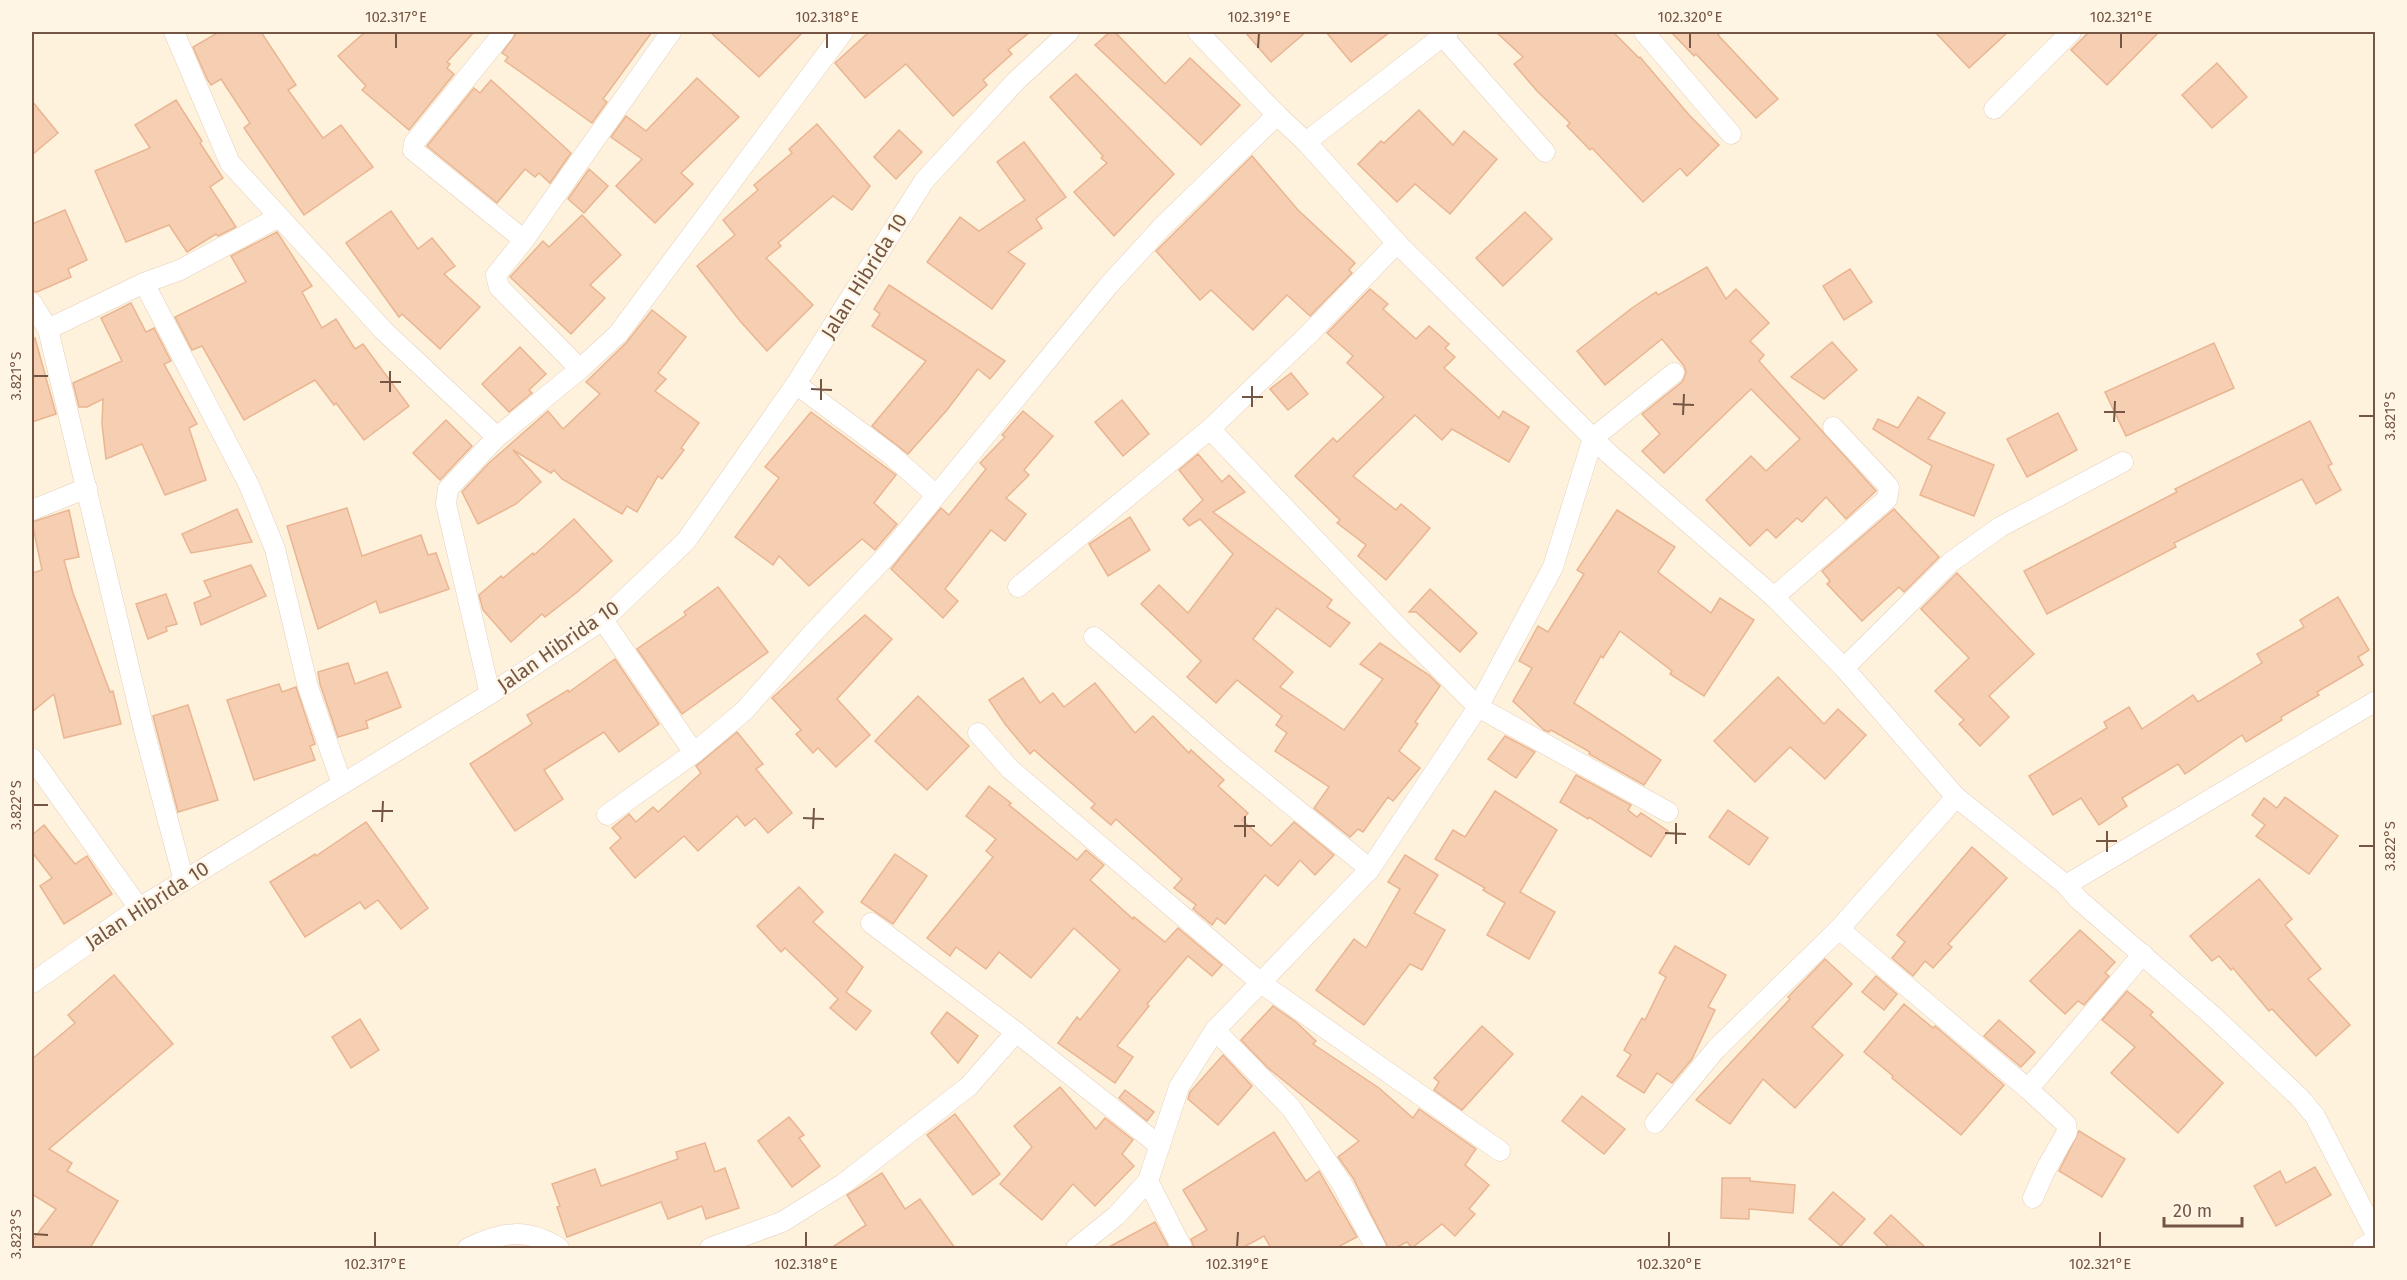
<svg xmlns="http://www.w3.org/2000/svg" width="2407" height="1280" font-family="'Fira Sans',sans-serif">
<rect width="100%" height="100%" fill="#fef2dd"/>
<g fill="#f6ceb2" stroke="#eab591" stroke-width="1.5">
<polygon points="219,32 261,32 296,85 288,90 323,138 341,125 373,167 304,215 244,128 250,123 221,79 211,85 207,79 193,47"/>
<polygon points="365,32 474,32 447,62 450,64 447,68 454,74 409,130 362,90 366,86 338,56"/>
<polygon points="517,32 652,32 603,99 607,102 592,123 505,61 508,57 502,53"/>
<polygon points="710,32 803,32 759,77"/>
<polygon points="869,32 1030,32 1008,50 1012,54 983,80 987,85 953,116 906,64 865,98 835,63"/>
<polygon points="1110,32 1115,32 1165,84 1190,58 1240,105 1201,145 1095,45"/>
<polygon points="1245,32 1306,32 1271,62"/>
<polygon points="1326,32 1390,32 1351,62"/>
<polygon points="1496,32 1613,32 1639,58 1640,57 1690,116 1719,145 1687,176 1680,168 1643,202 1592,148 1590,150 1567,126 1570,123 1537,91 1514,64 1523,57"/>
<polygon points="1671,32 1721,32 1718,35 1778,99 1756,118 1696,54 1694,56"/>
<polygon points="1935,32 2008,32 1969,68"/>
<polygon points="2089,32 2159,32 2107,85 2071,50"/>
<polygon points="2217,63 2247,97 2212,128 2182,95"/>
<polygon points="1076,74 1174,174 1114,236 1074,192 1107,163 1101,158 1103,156 1050,97"/>
<polygon points="697,78 739,117 681,173 693,184 655,223 616,186 642,159 611,137 626,116 646,131"/>
<polygon points="491,80 571,153 550,183 539,173 535,177 525,169 497,203 427,146 474,88 480,93"/>
<polygon points="176,100 202,141 200,143 223,178 210,187 236,227 218,236 216,234 187,252 169,225 126,242 95,171 150,148 135,125"/>
<polygon points="32,101 58,133 32,155"/>
<polygon points="1419,110 1453,145 1464,131 1497,159 1450,214 1415,184 1397,202 1358,164 1381,141 1384,143"/>
<polygon points="817,124 870,186 852,210 833,196 778,243 781,246 766,258 813,305 767,351 740,321 697,266 735,235 723,220 758,190 754,185 792,153 789,149"/>
<polygon points="899,130 922,152 896,179 874,157"/>
<polygon points="1024,142 1066,197 1036,219 1042,228 1008,252 1025,264 992,309 927,262 960,217 979,231 1025,200 997,162"/>
<polygon points="1252,156 1298,210 1355,263 1349,270 1352,273 1310,316 1287,295 1253,330 1211,290 1200,300 1156,251"/>
<polygon points="589,169 608,186 584,213 568,199"/>
<polygon points="65,210 87,260 68,269 71,277 37,292 32,291 32,224"/>
<polygon points="391,211 418,249 432,238 455,266 444,274 480,307 440,349 402,314 399,317 346,243"/>
<polygon points="1525,212 1552,239 1503,286 1476,258"/>
<polygon points="582,215 621,255 590,285 605,298 571,334 510,277 543,241 549,247"/>
<polygon points="277,232 312,286 302,292 322,328 336,319 355,349 363,344 409,406 364,440 336,403 334,405 315,380 244,420 202,346 192,350 175,317 246,282 231,256"/>
<polygon points="1707,267 1726,299 1736,289 1769,323 1750,341 1764,355 1759,361 1876,491 1846,519 1826,497 1802,522 1797,518 1776,538 1767,529 1750,546 1706,500 1751,456 1766,471 1800,439 1751,389 1664,473 1642,451 1660,434 1642,414 1682,382 1686,372 1684,366 1662,339 1605,385 1577,351 1632,308 1656,292 1658,295"/>
<polygon points="1850,269 1872,302 1844,320 1823,286"/>
<polygon points="889,285 1005,361 990,379 978,369 947,410 908,454 872,426 926,361 872,326 880,314 874,309"/>
<polygon points="1370,289 1388,304 1383,309 1416,339 1429,326 1449,344 1445,348 1455,357 1444,368 1499,418 1503,411 1529,427 1509,462 1452,429 1442,440 1415,415 1353,476 1396,510 1401,504 1430,528 1386,580 1358,556 1366,545 1337,523 1340,520 1295,476 1333,438 1337,442 1384,397 1347,363 1353,356 1327,333"/>
<polygon points="131,303 146,332 154,328 171,361 164,364 197,424 189,428 206,480 165,495 142,444 106,459 102,424 103,399 87,407 79,407 73,383 122,361 101,318"/>
<polygon points="652,310 686,337 658,373 666,379 655,391 699,423 681,448 684,450 662,479 658,476 637,512 627,506 622,514 562,479 554,470 551,473 513,450 541,482 516,504 478,524 462,492 489,463 548,411 563,429 600,394 586,382 626,343"/>
<polygon points="35,338 56,414 32,422 32,339"/>
<polygon points="1832,342 1857,370 1824,399 1791,377"/>
<polygon points="2214,343 2234,388 2126,436 2105,392"/>
<polygon points="520,347 546,374 529,390 532,393 509,412 482,384"/>
<polygon points="1291,373 1308,394 1288,410 1270,389"/>
<polygon points="1918,397 1945,413 1928,439 1994,465 1974,516 1920,495 1932,466 1873,429 1878,419 1898,428"/>
<polygon points="1122,400 1149,434 1123,456 1095,422"/>
<polygon points="1023,411 1053,436 1024,470 1029,475 1006,498 1026,514 1005,541 991,530 945,589 958,601 943,618 891,569 941,508 949,515 986,469 980,463 1005,437 1002,435"/>
<polygon points="811,412 896,475 874,503 897,524 875,550 862,539 809,586 779,556 773,565 735,537 779,478 765,467"/>
<polygon points="2058,413 2077,450 2027,477 2007,439"/>
<polygon points="446,420 472,446 440,480 413,453"/>
<polygon points="2310,421 2332,464 2328,466 2341,490 2316,504 2302,479 2174,543 2176,547 2047,614 2024,571 2177,492 2175,489"/>
<polygon points="1198,454 1222,482 1229,475 1245,492 1213,512 1332,600 1327,607 1350,623 1330,647 1277,608 1253,639 1293,672 1280,687 1344,730 1383,679 1360,664 1380,643 1429,675 1440,686 1415,722 1418,724 1399,751 1420,768 1393,801 1388,797 1363,832 1358,829 1350,837 1314,808 1329,787 1275,751 1287,733 1276,725 1282,716 1237,680 1216,703 1187,677 1201,661 1141,604 1159,585 1188,613 1233,554 1200,519 1189,526 1183,519 1203,500 1179,470"/>
<polygon points="347,508 362,556 421,535 428,555 436,553 449,589 380,613 376,601 318,629 287,526"/>
<polygon points="237,509 252,542 191,553 182,534"/>
<polygon points="1894,509 1939,557 1904,592 1899,587 1862,621 1827,584 1830,581 1822,571"/>
<polygon points="69,510 79,557 64,560 73,593 110,692 113,691 121,724 64,738 54,694 32,712 32,573 42,570 32,522"/>
<polygon points="1617,510 1675,547 1658,572 1711,613 1720,598 1754,620 1704,696 1670,674 1672,671 1620,631 1603,658 1601,656 1574,703 1661,760 1644,785 1589,754 1590,752 1551,730 1549,732 1544,730 1513,701 1532,668 1519,661 1538,626 1548,632 1584,574 1577,570"/>
<polygon points="1130,517 1150,550 1108,576 1089,544"/>
<polygon points="574,519 612,561 576,593 545,617 542,614 511,642 483,610 479,595 501,576 503,578 533,553 534,555"/>
<polygon points="251,565 266,596 201,625 194,603 211,596 204,581"/>
<polygon points="1957,573 2034,654 1989,696 2009,717 1980,746 1959,724 1964,720 1935,691 1969,658 1921,609"/>
<polygon points="718,587 768,652 682,714 637,649 686,615 684,612"/>
<polygon points="1430,589 1477,633 1460,652 1416,612 1409,612"/>
<polygon points="166,594 177,624 166,627 167,631 148,639 136,604"/>
<polygon points="2338,597 2369,650 2358,657 2363,665 2317,692 2319,695 2281,717 2282,720 2246,742 2242,735 2185,774 2178,764 2122,798 2127,806 2099,825 2081,798 2053,815 2029,776 2107,728 2104,722 2129,707 2142,729 2193,695 2198,702 2262,663 2257,654 2304,627 2300,620"/>
<polygon points="865,615 892,639 837,699 870,735 836,767 818,748 813,753 796,734 801,730 772,698"/>
<polygon points="615,659 659,724 619,752 604,732 544,770 563,799 515,831 470,764 532,724 527,715 568,690 569,692"/>
<polygon points="348,663 355,684 387,672 401,707 366,721 368,728 338,737 320,684 318,672"/>
<polygon points="1778,677 1824,724 1838,709 1866,735 1825,779 1790,747 1755,782 1714,741"/>
<polygon points="1023,678 1040,703 1053,693 1064,707 1095,683 1135,733 1153,716 1189,753 1191,750 1224,780 1218,786 1248,813 1242,820 1271,846 1294,822 1334,855 1315,875 1300,860 1278,886 1265,875 1225,924 1217,918 1212,925 1193,909 1196,905 1174,888 1182,879 1116,819 1111,825 1091,808 1095,804 1034,750 1030,754 1005,724 989,700"/>
<polygon points="279,684 282,692 296,687 315,744 310,746 315,760 254,780 227,700"/>
<polygon points="918,696 969,746 927,790 875,741"/>
<polygon points="188,705 218,800 178,812 153,716"/>
<polygon points="737,732 763,764 756,769 792,813 768,833 755,818 745,826 737,816 698,851 684,836 635,878 610,848 621,838 612,828 629,814 636,822 653,807 658,812 701,773 696,766"/>
<polygon points="1505,736 1535,752 1516,778 1488,759"/>
<polygon points="1576,775 1631,805 1628,810 1637,817 1641,813 1668,831 1651,857 1589,817 1588,819 1560,802"/>
<polygon points="989,786 1011,803 1009,805 1077,860 1086,850 1104,865 1090,880 1133,919 1134,917 1165,942 1178,928 1222,965 1212,976 1188,956 1147,1004 1149,1006 1117,1046 1133,1057 1115,1083 1058,1043 1077,1017 1080,1020 1120,970 1074,928 1031,978 999,952 986,969 956,947 950,956 927,938 993,857 986,851 996,839 966,816"/>
<polygon points="1495,791 1557,830 1520,892 1555,912 1529,959 1487,935 1505,903 1483,890 1485,888 1435,859 1453,830 1465,837"/>
<polygon points="2285,797 2338,836 2309,874 2256,836 2265,825 2252,815 2264,798 2277,808"/>
<polygon points="1728,810 1768,838 1749,865 1709,837"/>
<polygon points="366,822 428,908 401,929 378,900 365,909 360,902 305,937 270,882 315,854 316,856"/>
<polygon points="44,825 75,864 87,856 112,894 64,924 40,886 52,878 32,852 32,835"/>
<polygon points="1972,847 2007,878 1948,944 1952,947 1933,968 1925,961 1913,976 1892,958 1905,942 1897,935"/>
<polygon points="895,854 927,876 893,924 861,902"/>
<polygon points="1405,855 1438,875 1414,913 1445,930 1422,970 1410,964 1364,1025 1316,990 1354,939 1366,948 1400,889 1388,882"/>
<polygon points="2259,879 2292,919 2285,925 2321,969 2308,979 2350,1025 2316,1056 2272,1009 2269,1011 2233,968 2231,970 2219,956 2212,961 2190,936"/>
<polygon points="799,887 823,912 813,922 863,967 846,992 871,1011 856,1030 830,1008 838,999 785,948 781,952 757,926"/>
<polygon points="2080,930 2115,962 2105,973 2109,976 2084,1005 2078,1001 2065,1014 2030,981"/>
<polygon points="1675,946 1726,975 1708,1007 1715,1010 1692,1059 1672,1083 1657,1073 1644,1093 1617,1076 1631,1055 1624,1050 1642,1018 1645,1020 1666,977 1659,973"/>
<polygon points="1825,959 1852,984 1812,1027 1843,1055 1795,1108 1763,1079 1730,1124 1696,1100 1790,999 1788,997"/>
<polygon points="114,975 173,1044 49,1149 72,1163 67,1171 118,1201 90,1248 32,1248 32,1241 56,1209 32,1194 32,1059 75,1023 68,1015"/>
<polygon points="1876,976 1897,994 1884,1010 1862,992"/>
<polygon points="2127,991 2153,1012 2150,1015 2223,1083 2178,1133 2111,1073 2135,1047 2102,1020"/>
<polygon points="1904,1004 1933,1028 1935,1026 2004,1085 1961,1135 1892,1078 1893,1076 1864,1052"/>
<polygon points="1273,1006 1296,1022 1316,1041 1313,1044 1379,1088 1413,1118 1419,1109 1476,1149 1465,1165 1489,1185 1469,1209 1475,1214 1455,1236 1442,1224 1412,1248 1407,1242 1395,1248 1388,1248 1353,1178 1338,1157 1359,1141 1268,1068 1241,1040"/>
<polygon points="947,1012 978,1036 958,1063 931,1033"/>
<polygon points="360,1019 379,1050 351,1068 332,1037"/>
<polygon points="1999,1020 2035,1052 2021,1067 1984,1036"/>
<polygon points="1482,1026 1513,1054 1462,1110 1434,1090 1439,1082 1434,1078"/>
<polygon points="1223,1055 1252,1086 1218,1125 1188,1099 1190,1092"/>
<polygon points="1060,1087 1096,1129 1105,1118 1133,1140 1122,1154 1134,1166 1095,1206 1073,1184 1042,1220 1000,1184 1032,1147 1014,1126"/>
<polygon points="1125,1090 1154,1112 1147,1121 1119,1098"/>
<polygon points="1582,1096 1625,1129 1604,1154 1562,1121"/>
<polygon points="955,1114 1000,1174 973,1195 927,1135"/>
<polygon points="789,1117 804,1135 799,1138 820,1166 792,1187 758,1141"/>
<polygon points="2079,1131 2125,1159 2102,1197 2059,1171"/>
<polygon points="1274,1132 1306,1181 1319,1171 1357,1237 1336,1248 1271,1248 1264,1236 1242,1248 1194,1248 1191,1239 1207,1230 1183,1190"/>
<polygon points="705,1143 715,1172 725,1168 739,1208 706,1219 702,1206 668,1219 661,1202 567,1237 557,1207 560,1206 552,1184 595,1169 601,1186 678,1159 676,1152"/>
<polygon points="2315,1167 2331,1195 2276,1226 2254,1186 2280,1171 2286,1183"/>
<polygon points="882,1173 905,1209 920,1199 955,1248 831,1248 866,1225 847,1195"/>
<polygon points="1722,1178 1750,1178 1750,1181 1795,1185 1793,1213 1749,1209 1749,1219 1721,1218"/>
<polygon points="1833,1192 1865,1219 1841,1246 1809,1219"/>
<polygon points="1891,1215 1926,1248 1890,1248 1874,1233"/>
<polygon points="1155,1222 1169,1248 1107,1248"/>
</g>
<g fill="none" stroke-linecap="round" stroke-linejoin="round">
<g stroke="#e5cfbc" stroke-width="21">
<g id="street">
<polyline points="174,32 230,163 384,331 497,437"/>
<polyline points="504,32 414,143 413,150 524,240 496,275 499,287 580,369"/>
<polyline points="1198,32 1277,115 1306,142 1397,243 1608,453 1774,597 1844,668 1956,797 2066,885 2078,899 2213,1016 2299,1097 2315,1116 2376,1235"/>
<polyline points="1439,32 1545,152"/>
<polyline points="1644,32 1731,134"/>
<polyline points="1994,109 2071,32"/>
<polyline points="1306,142 1448,32"/>
<polyline points="524,240 671,32"/>
<polyline points="144,283 180,270 279,217"/>
<polyline points="32,303 48,329 144,730 184,881"/>
<polyline points="48,329 144,283 249,485 275,549 308,687 342,784"/>
<polyline points="796,384 890,454 936,495"/>
<polyline points="1210,429 1399,628 1478,707 1668,812"/>
<polyline points="32,510 87,488"/>
<polyline points="1018,587 1210,429 1309,334 1397,243"/>
<polyline points="1774,597 1887,499 1889,487 1833,427"/>
<polyline points="603,620 694,753"/>
<polyline points="1094,637 1230,755 1370,869"/>
<polyline points="1844,668 1951,562 2000,527 2123,462"/>
<polyline points="490,694 446,504 448,489 497,437 580,369 618,334 843,32"/>
<polyline points="978,733 1010,769 1261,983 1500,1151"/>
<polyline points="32,758 139,908"/>
<polyline points="607,815 694,753 744,711 813,633 889,553 1108,286 1162,227 1277,115"/>
<polyline points="2066,885 2376,701"/>
<polyline points="871,923 1016,1032 1160,1146"/>
<polyline points="1839,929 2028,1089 2066,1124 2067,1132 2046,1169 2033,1198"/>
<polyline points="32,983 139,908 490,694 603,620 686,541 796,384 924,181 1016,81 1069,32"/>
<polyline points="1215,1030 1292,1109 1342,1184 1376,1248"/>
<polyline points="2028,1089 2143,954"/>
<polyline points="1655,1123 1716,1049 1839,929 1956,797"/>
<polyline points="1148,1181 1182,1248"/>
<path d="M468,1248C502,1232 526,1227 559,1248"/>
<polyline points="710,1248 782,1222 843,1184 969,1086 1016,1032"/>
<polyline points="1076,1248 1116,1216 1148,1181 1179,1087 1215,1030 1370,869 1478,707 1553,567 1593,438 1674,373"/>
<polyline points="2362,1248 2376,1240"/>
</g>
</g>
<use href="#street" stroke="#fff" stroke-width="20"/>
</g>
<path fill="none" stroke="#755644" stroke-width="2" d="M396,48V33M827,48V33M1258,48L1259,33M1690,48V33M2121,48V33M33,376H48M380,382H401M811,389L832,390M390,392V371M1242,397H1263M821,400V379M1673,404L1694,405M1252,407V386M2104,412H2125M1683,415L1684,394M2359,416H2374M2114,422L2115,401M33,805H48M372,811H393M803,818L824,819M382,822L383,801M1234,826H1255M813,829L814,808M1665,833L1686,834M1245,837V816M2096,841H2117M1676,844V823M2359,846H2374M2107,852V831M33,1234L48,1235M375,1247V1232M806,1247V1232M1237,1247L1238,1232M1669,1247V1232M2100,1247V1232"/>
<g text-anchor="middle" dominant-baseline="central" stroke-width="4.5" stroke-linejoin="round" paint-order="stroke">
<g font-size="20" fill="#755644" stroke="#fff5e5">
<text transform="translate(864 276) rotate(-58)">Jalan Hibrida 10</text>
<text transform="translate(558 646) rotate(-35)">Jalan Hibrida 10</text>
<text transform="translate(147 905) rotate(-33)">Jalan Hibrida 10</text>
</g>
</g>
<rect width="2407" height="1280" fill="none" stroke="#fff5e5" stroke-width="66"/>
<path d="M2164 1217v9h78v-9" fill="none" stroke="#755644" stroke-width="3"/>
<text x="2173" y="1217" font-size="18" fill="#755644" stroke="#fff5e5" stroke-width="4.5" paint-order="stroke">20 m</text>
<rect x="33" y="33" width="2341" height="1214" fill="none" stroke="#755644" stroke-width="2"/>
<g font-size="15" text-anchor="middle" fill="#755644">
<text x="396" y="22">102.317°E</text>
<text x="827" y="22">102.318°E</text>
<text x="1259" y="22">102.319°E</text>
<text x="1690" y="22">102.320°E</text>
<text x="2121" y="22">102.321°E</text>
<text transform="translate(16 376) rotate(-90)" y="5">3.821°S</text>
<text transform="translate(2390 416) rotate(-90)" y="5">3.821°S</text>
<text transform="translate(16 805) rotate(-90)" y="5">3.822°S</text>
<text transform="translate(2390 846) rotate(-90)" y="5">3.822°S</text>
<text transform="translate(16 1234) rotate(-90)" y="5">3.823°S</text>
<text x="375" y="1269">102.317°E</text>
<text x="806" y="1269">102.318°E</text>
<text x="1237" y="1269">102.319°E</text>
<text x="1669" y="1269">102.320°E</text>
<text x="2100" y="1269">102.321°E</text>
</g>
</svg>
